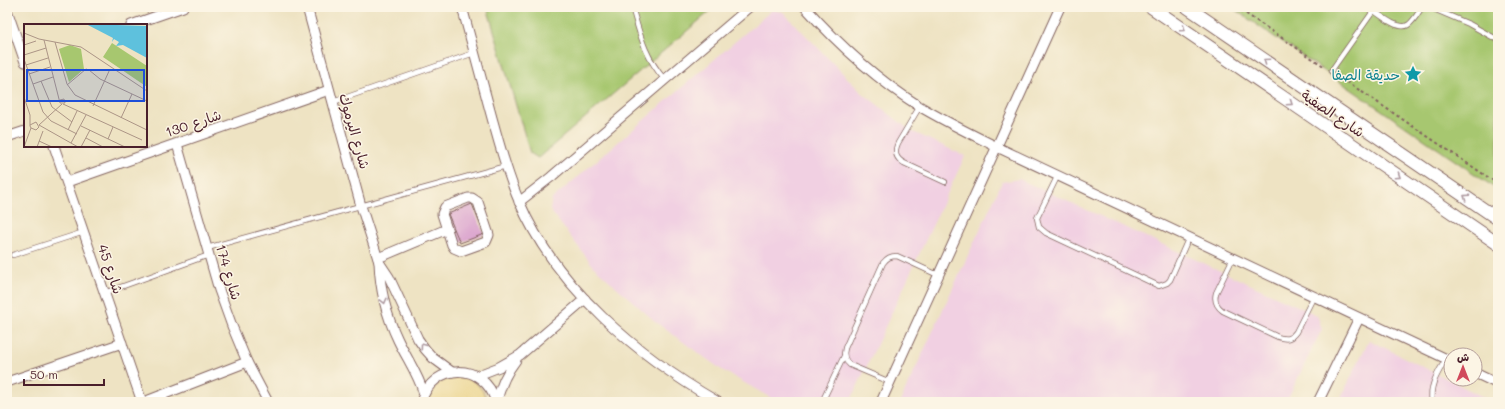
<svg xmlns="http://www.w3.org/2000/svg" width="1505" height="409" font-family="Mali,'Playpen Sans Arabic',sans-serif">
<rect width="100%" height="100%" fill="#fcf5e5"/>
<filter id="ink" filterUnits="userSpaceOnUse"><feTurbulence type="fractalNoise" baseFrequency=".025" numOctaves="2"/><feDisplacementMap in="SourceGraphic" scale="8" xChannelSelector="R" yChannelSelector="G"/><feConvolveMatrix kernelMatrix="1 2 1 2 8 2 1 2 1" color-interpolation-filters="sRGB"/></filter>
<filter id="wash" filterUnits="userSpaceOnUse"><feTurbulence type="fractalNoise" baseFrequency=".012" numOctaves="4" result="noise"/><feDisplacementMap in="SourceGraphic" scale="16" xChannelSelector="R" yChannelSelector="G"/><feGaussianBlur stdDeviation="0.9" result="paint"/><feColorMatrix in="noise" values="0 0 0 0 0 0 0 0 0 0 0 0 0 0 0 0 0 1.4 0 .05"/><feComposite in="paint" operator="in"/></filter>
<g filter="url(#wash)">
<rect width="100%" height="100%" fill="#eee3c3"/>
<g fill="#f1d0e2">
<polygon points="772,10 783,12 860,91 911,131 965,156 850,402 778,402 722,370 657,323 594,267 550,210 552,199"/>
<polygon points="1019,179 1317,315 1322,329 1286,402 900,402 1002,182"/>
<polygon points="1369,340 1493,402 1339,402"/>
</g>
<g fill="#a7c76f" stroke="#78734d">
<polygon points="487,7 715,7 538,158 530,153"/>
<polygon points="1231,7 1498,7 1498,190"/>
</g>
<path fill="#eeda9e" stroke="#9c7c64" d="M452,376C470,376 483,384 487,402H428C429,388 440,381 452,376Z"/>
<g id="blocks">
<polygon fill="#daa2ce" points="472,204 484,234 460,243 448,214"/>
</g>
</g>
<g filter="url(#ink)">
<use href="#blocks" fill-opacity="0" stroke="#836460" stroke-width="1"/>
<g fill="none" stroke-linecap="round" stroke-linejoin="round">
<g stroke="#836460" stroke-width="6">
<g id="service">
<path d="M632,7C640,35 645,57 665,80"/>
<path d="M1368,7C1377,12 1397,31 1408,25C1414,21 1418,13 1422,7"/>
<polyline points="1429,7 1469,24 1498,40"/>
<polyline points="1331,71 1374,10"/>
<polyline points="333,102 474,53"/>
<path d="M920,106L898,143C894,152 895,158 904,163L945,182"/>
<polyline points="1058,175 1037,218 1039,227 1046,233 1159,286 1167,283 1170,280 1189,237"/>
<polyline points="207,248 506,166"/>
<polyline points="13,255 84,232"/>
<path d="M1233,258L1216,293C1214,301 1216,306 1223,311L1278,337C1286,340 1291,339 1296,332L1314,296"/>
<polyline points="104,293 209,255"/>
<path d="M890,382L850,365C844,360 843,355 845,348L883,263C887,258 890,256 897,256L938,275"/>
<polyline points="822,402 844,356"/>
<path d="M1432,402C1429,385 1438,373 1446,359"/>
</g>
</g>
<g stroke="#836460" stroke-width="11">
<g id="minor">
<polyline points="307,7 361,206 379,262 389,277 418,339 425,349 433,358 452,372"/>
<path d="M462,7C472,44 482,81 492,118C500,146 507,174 519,201C556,288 638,356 718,402"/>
<path d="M805,7C839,45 876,79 919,106C944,121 971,134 997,147L1451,361"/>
<polyline points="7,10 25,62"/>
<polyline points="131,25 183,7"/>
<polyline points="7,137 25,131"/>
<polyline points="177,144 219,290 232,326 247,362 268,402"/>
<polyline points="54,146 142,402"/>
<polyline points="67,182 329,90"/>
<polygon points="468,198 472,198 478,202 489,235 486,242 461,251 454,248 452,245 442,214 445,207"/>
<polyline points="519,202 551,177 750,7"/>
<polyline points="378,258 447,229"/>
<path d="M379,262C380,291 386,315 398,340C407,359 418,374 424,394"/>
<polyline points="1475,373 1498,384"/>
<polyline points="476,376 499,367 520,355 585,299"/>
<polyline points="7,382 122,343"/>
<polyline points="144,402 247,362"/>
<path d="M421,402C433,362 484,361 496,402"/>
<path d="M497,402C500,386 506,373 516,360"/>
<polyline points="881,402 1060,7"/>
<polyline points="1318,402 1359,318"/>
</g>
</g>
<g stroke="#836460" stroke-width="14">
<g id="secondary">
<polyline points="1151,7 1498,244"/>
<polyline points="1187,7 1498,219"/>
</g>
</g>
<g stroke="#836460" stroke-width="2" stroke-dasharray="3 3" stroke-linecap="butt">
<polyline points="1236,7 1325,67"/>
<polyline points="1337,75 1498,184"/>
</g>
<use href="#service" stroke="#fff" stroke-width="4.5"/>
<use href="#minor" stroke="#fff" stroke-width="9"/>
<use href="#secondary" stroke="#fff" stroke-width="12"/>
</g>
<defs><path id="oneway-chevron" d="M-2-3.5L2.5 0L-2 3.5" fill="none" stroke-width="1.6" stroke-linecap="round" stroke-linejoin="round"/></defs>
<g stroke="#ae9aa0">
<use href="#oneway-chevron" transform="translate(1183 29) rotate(35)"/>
<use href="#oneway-chevron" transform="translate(1266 61) rotate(-145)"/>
<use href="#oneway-chevron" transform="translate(1290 103) rotate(34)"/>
<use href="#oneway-chevron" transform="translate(1398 176) rotate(34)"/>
<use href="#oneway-chevron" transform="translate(1466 197) rotate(-146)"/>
<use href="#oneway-chevron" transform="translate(384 301) rotate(76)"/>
<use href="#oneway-chevron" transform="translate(423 346) rotate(-126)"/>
</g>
</g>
<defs>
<g id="sight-bare" transform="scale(1.38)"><path d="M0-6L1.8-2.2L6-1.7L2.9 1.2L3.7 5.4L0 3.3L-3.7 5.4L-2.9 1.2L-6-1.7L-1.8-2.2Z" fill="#0f9aa8" stroke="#fcf5e5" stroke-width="2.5" paint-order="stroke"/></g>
</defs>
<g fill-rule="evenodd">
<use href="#sight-bare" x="1413" y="74"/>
</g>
<g text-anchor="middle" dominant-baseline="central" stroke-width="3" stroke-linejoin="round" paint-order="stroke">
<g font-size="14" fill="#0d838f" stroke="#fcf5e5" text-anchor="end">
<text x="1400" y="74">حديقة الصفا</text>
</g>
<g font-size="14" fill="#4a1f2b" stroke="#fcf5e5">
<text transform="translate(1333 113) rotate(34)">شارع الصفية</text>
<text transform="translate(193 123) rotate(-19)">شارع 130</text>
<text transform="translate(355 131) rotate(74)">شارع اليرموك</text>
<text transform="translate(111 269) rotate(71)">شارع 45</text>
<text transform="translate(229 272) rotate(73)">شارع 174</text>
</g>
</g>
<g transform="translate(24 24)">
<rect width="123" height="123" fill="#eee3c3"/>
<path d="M88,19L123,42V63L79,33ZM46,21L57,25L60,45L45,58L35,25Z" fill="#a7c76f"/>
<path d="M62,0L123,2V34L99,21L92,22L95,18L90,15L88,18L89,14Z" fill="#5ec1dd"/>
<path fill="none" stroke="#ac9586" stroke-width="1" d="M0,9L15,15L57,23L123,67M20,16L36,79H41L40,75L36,76M31,18L43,60L51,71L123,106M0,21L12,17M0,31L22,24M0,35L19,88L27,97L53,110M2,41L24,34M65,46L76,55L123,77M5,50L26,43M17,57L28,83L48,98M9,60L29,53M43,61L62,45L65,46M0,73L6,91V102L7,104L12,106L15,103L12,98L6,101M39,80L118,116M69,82L86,45M97,94L108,70M15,101L38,80M15,101L54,123M57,102L101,123M44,106L53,87M62,114L79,123M84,115L89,103M15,117L28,123M47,119L62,91M0,123L7,104M13,123L19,107M57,123L66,106"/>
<path fill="#1d4ed8" fill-opacity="0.15" stroke="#1d4ed8" stroke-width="2" d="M3,46H120V77H3Z"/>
<rect width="123" height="123" fill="none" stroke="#4a1f2b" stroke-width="2"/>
</g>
<rect width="1505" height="409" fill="none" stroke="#fcf5e5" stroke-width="24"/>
<g transform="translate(1463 367)"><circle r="19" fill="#fcf5e5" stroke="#b59f9b"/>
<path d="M0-3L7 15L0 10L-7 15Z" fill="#d1495b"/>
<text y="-6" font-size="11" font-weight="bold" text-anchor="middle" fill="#4a1f2b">ش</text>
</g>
<path d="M24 379v6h80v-6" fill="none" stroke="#4a1f2b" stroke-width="2"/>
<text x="30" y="379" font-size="12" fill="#4a1f2b" stroke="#fcf5e5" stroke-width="3" paint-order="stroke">50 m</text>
</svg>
